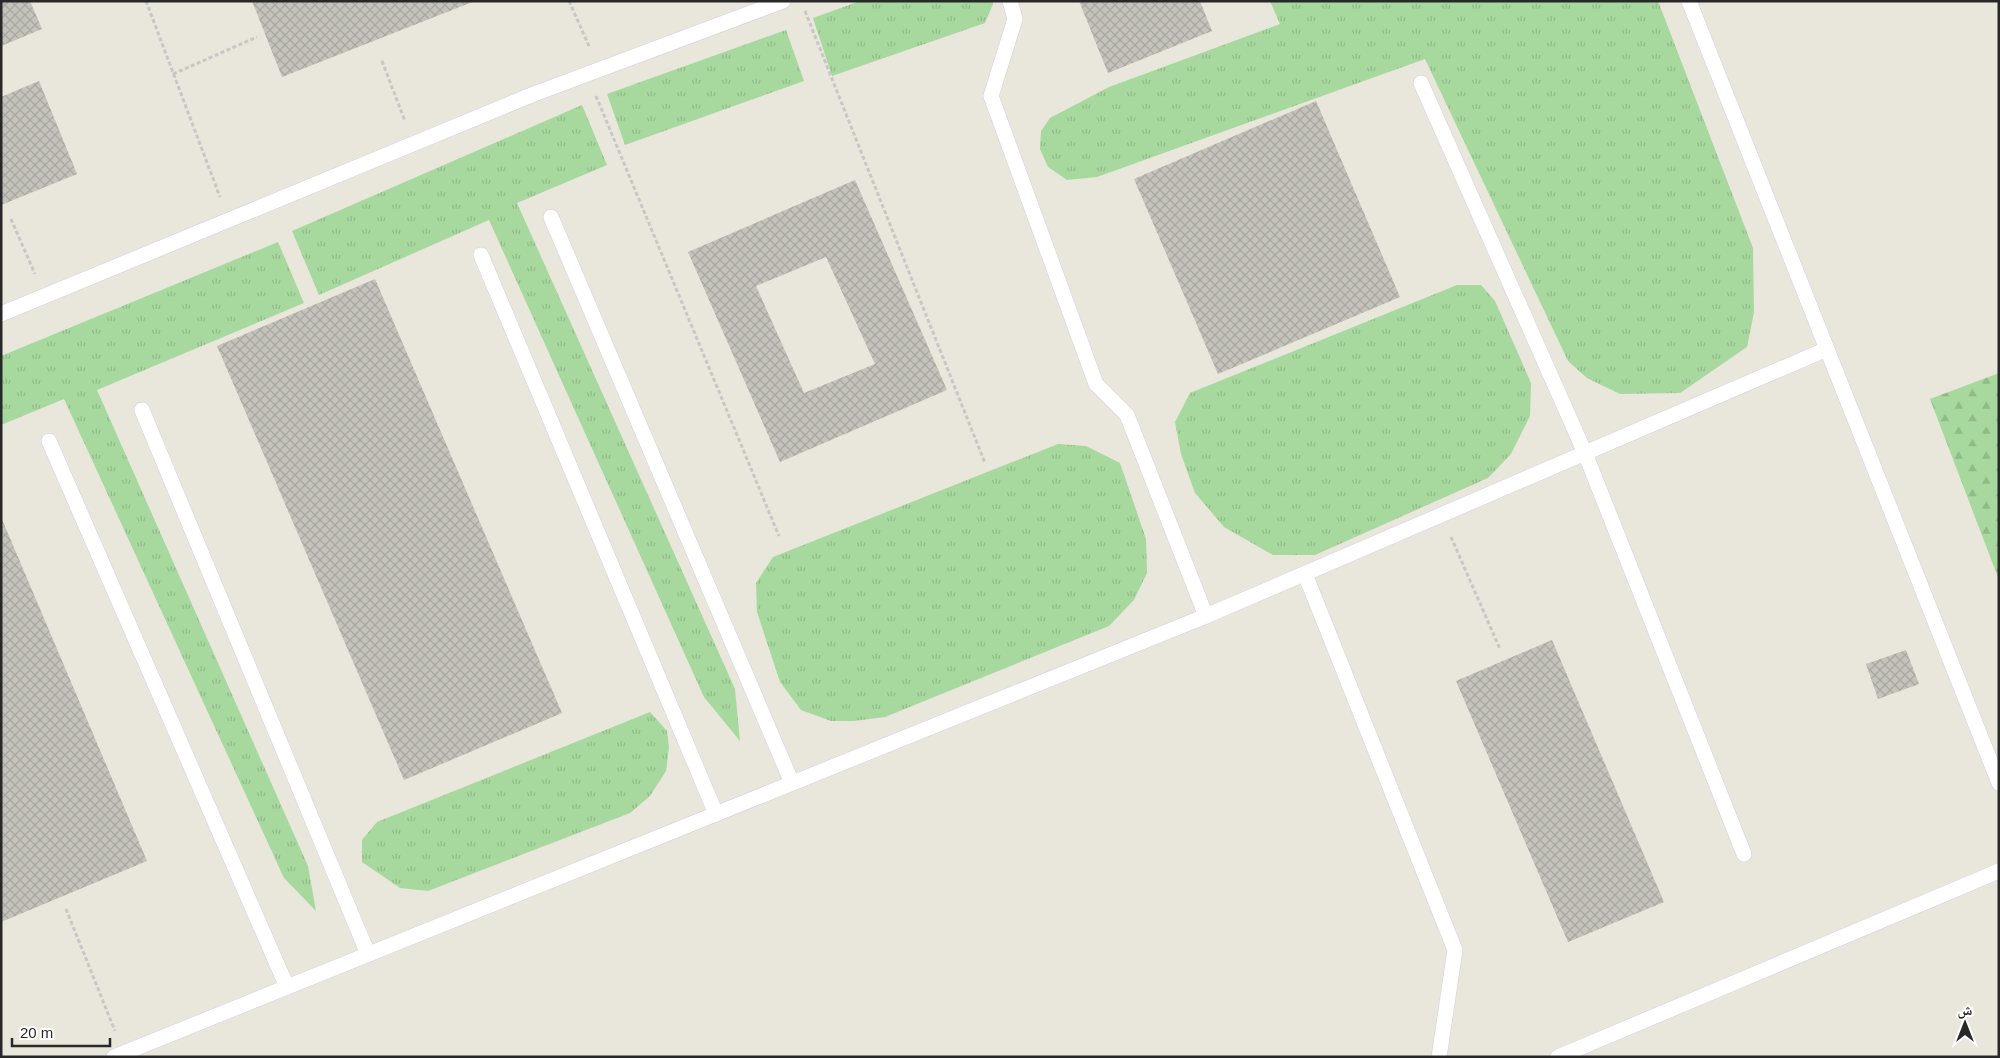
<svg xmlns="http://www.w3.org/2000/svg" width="2000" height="1058" font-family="Arial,'Noto Naskh Arabic',sans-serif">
<defs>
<pattern id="grass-tufts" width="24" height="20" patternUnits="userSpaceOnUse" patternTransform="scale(1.25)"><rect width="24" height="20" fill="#a7d99e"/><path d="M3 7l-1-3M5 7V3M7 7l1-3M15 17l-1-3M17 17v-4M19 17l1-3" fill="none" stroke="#90ba88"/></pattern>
<pattern id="forest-firs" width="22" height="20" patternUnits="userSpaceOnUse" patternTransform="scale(1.25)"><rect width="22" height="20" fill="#a7d99e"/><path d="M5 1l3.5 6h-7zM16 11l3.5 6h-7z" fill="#90ba88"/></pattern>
<pattern id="building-cross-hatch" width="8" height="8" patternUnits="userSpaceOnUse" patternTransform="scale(1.25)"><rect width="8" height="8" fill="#c4c2bb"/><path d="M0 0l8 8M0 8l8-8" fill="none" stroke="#a8a7a1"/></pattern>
</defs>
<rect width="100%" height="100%" fill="#e9e6db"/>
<g fill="url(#grass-tufts)">
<polygon points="860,1 993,1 993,4 985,23 832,76 813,18"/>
<polygon points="1270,1 1658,1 1753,248 1754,312 1747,347 1680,393 1620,394 1587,378 1568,361 1425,59 1097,177 1067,180 1048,167 1040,149 1041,131 1050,118 1109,87 1280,24"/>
<polygon points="786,30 804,81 625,145 607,94"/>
<polygon points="582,105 607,165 517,203 735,689 740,741 704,697 489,220 319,295 292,231"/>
<polygon points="278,242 304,303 97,390 308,866 316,911 284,878 64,399 1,425 1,356"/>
<polygon points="1457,285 1481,285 1495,301 1531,383 1530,416 1511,454 1488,478 1315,555 1273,555 1224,527 1195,493 1181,454 1175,422 1190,393"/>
<polygon points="1058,444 1086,446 1120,463 1146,539 1147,573 1134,600 1109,626 885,717 854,721 831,721 801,710 780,682 757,612 756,583 773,557"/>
<polygon points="650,712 667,731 669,747 666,771 650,796 630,813 428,891 400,888 362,862 362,840 377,822"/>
</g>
<polygon fill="url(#forest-firs)" points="1999,373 1999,580 1930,399"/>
<g fill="url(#building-cross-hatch)" fill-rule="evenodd">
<polygon points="1,1 30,1 42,29 1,46"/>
<polygon points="252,1 475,1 282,77"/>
<polygon points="1079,1 1200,1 1212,31 1108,73"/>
<polygon points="39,81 77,174 1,205 1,97"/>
<polygon points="1316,101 1400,297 1218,374 1134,179"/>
<path d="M855,180L947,390L780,462L688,252ZM826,257L875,364L804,393L756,286Z"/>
<polygon points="375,279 562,713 404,780 217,346"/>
<polygon points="1,517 147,861 1,922"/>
<polygon points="1552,640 1664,902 1568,942 1456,681"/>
<polygon points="1906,650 1919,684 1878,699 1866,664"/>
</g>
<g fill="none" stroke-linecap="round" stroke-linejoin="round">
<g stroke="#d1d1df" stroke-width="16">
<g id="service">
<polyline points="1010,1 1015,19 991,96 1096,384 1127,415 1206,616"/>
<polyline points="1689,1 1999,783"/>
<polyline points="1421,83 1585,453 1744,854"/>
<polyline points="551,217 792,783"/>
<polyline points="481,255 716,814"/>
<polyline points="1,314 534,94 783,1"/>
<polyline points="142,410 368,954"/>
<polyline points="49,441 287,987"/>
<polyline points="1305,574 1455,950 1439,1057"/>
<polyline points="114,1057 1206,616 1827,349"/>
<polyline points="1558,1057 1999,871"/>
</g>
</g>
<g stroke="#c7c7c7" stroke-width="3" stroke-dasharray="4 2.5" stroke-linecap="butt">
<polyline points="146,1 220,197"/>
<polyline points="569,1 589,46"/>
<polyline points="805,11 985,463"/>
<polyline points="382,61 405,121"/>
<polyline points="173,74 257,37"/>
<polyline points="596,96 779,536"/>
<polyline points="11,219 35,274"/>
<polyline points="1451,537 1500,649"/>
<polyline points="66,909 115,1031"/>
</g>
<use href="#service" stroke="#fff" stroke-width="15"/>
</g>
<rect width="2000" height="1058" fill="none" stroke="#282828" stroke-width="5"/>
<g transform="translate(1965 1023)" stroke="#ffffff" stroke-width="4" paint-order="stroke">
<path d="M0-4L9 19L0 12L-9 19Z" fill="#282828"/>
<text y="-8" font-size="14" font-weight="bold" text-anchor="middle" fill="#282828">ش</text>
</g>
<path d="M12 1038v8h98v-8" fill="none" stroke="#282828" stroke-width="2.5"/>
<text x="20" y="1038" font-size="15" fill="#282828" stroke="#ffffff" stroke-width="4" paint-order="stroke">20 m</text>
</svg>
